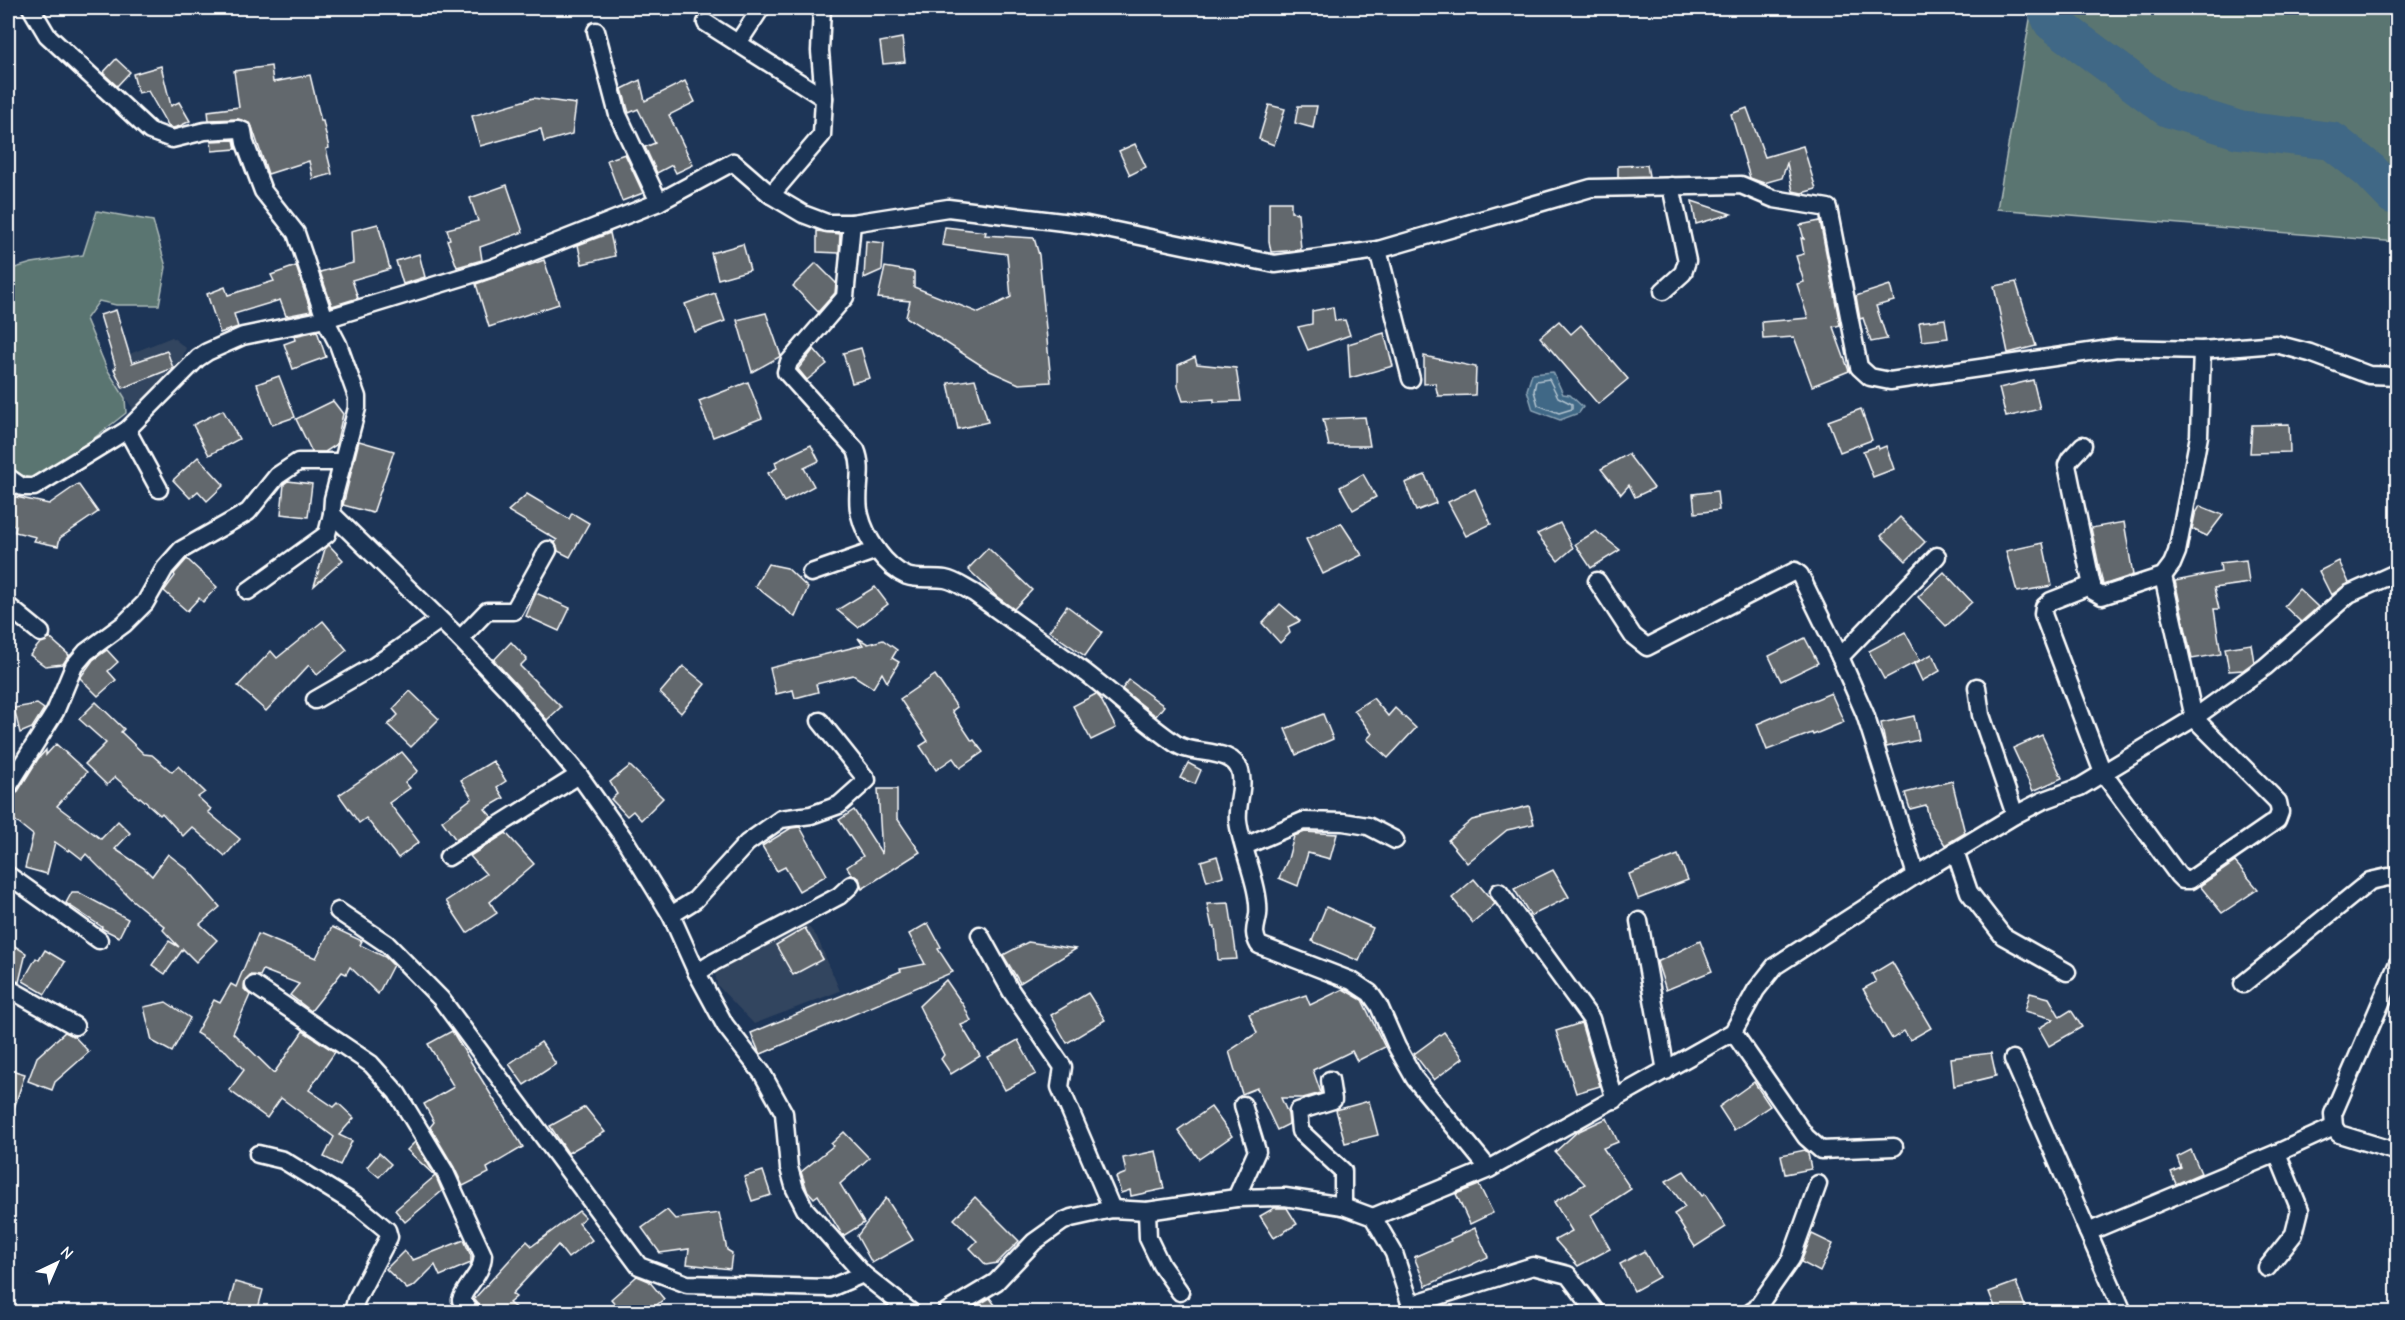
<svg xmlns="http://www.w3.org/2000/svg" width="2405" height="1320" font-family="'Comic Neue',sans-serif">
<rect width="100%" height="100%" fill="#1d3557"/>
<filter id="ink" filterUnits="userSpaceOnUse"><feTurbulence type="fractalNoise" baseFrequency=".0167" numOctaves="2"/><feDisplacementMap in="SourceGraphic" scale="12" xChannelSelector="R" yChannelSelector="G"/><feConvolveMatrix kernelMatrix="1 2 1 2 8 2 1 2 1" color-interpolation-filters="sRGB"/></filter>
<g filter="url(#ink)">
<g fill="#32445e">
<polygon points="172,337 186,348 178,370 144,403 133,409 116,383 112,361"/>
<polygon points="800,916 817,937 840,991 754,1024 717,985 714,962"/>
</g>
<g fill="#5a7471" stroke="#acbab8" stroke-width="1.5">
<polygon points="2032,8 2397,8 2397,242 1997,209"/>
<polygon points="97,211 153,221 166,267 159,305 116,305 99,301 86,319 107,369 125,398 126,413 84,446 32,479 8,470 8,270 32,263 83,255"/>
</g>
<polygon fill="#3f6886" stroke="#8ca4b6" stroke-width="1.5" points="1553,372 1563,394 1570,395 1583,407 1579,413 1560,420 1533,410 1527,390 1532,374"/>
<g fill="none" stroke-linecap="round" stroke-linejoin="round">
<polygon stroke="#b2c3cf" stroke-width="1.5" points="1549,379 1558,397 1572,404 1572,409 1559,413 1538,405 1534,391 1536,381"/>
<polyline stroke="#3f6886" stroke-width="38" points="2046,8 2052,22 2168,108 2239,130 2332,141 2370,171 2393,195 2398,196"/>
</g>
<g fill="#62686d" stroke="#fff" stroke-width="1.5">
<polygon points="902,38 905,62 883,64 880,42"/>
<polygon points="116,59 130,72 117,86 103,73"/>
<polygon points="161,66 171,106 179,102 190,121 180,126 173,128 168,126 148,91 138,93 133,74"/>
<polygon points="271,66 273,82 310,75 321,121 323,121 329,148 326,149 332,174 313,179 309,161 268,174 251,124 238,119 209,120 208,111 239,107 234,71"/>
<polygon points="640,80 645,101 685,81 695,102 669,115 693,165 676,173 672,165 657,173 645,147 655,143 638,109 629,113 622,89"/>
<polygon points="533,98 576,104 572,134 544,142 541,129 480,146 472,116"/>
<polygon points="1269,105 1285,109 1274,145 1259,139"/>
<polygon points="1298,106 1317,106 1313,128 1295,123"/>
<polygon points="1747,108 1765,157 1803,146 1816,189 1802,193 1793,191 1787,163 1782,178 1764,183 1750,178 1731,114"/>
<polygon points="234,140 236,149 212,151 211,141"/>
<polygon points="1135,144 1146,167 1130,175 1119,151"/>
<polygon points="625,154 643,193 622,201 607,160"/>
<polygon points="1647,165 1649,176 1618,177 1618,166"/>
<polygon points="507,185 523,232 480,247 482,260 457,267 447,240 450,239 447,229 478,221 470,198"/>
<polygon points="1692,201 1731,214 1696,224"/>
<polygon points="1269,202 1291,202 1291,212 1298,213 1301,250 1271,252 1269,241"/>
<polygon points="1820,221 1840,325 1833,327 1849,371 1812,386 1794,337 1763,339 1762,322 1808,318 1797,284 1804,282 1796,256 1804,254 1801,238 1804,239 1800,225"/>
<polygon points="378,224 390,269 352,280 358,298 332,306 320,272 353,263 351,231"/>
<polygon points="945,227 986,232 985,235 1034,238 1039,255 1051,382 1019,384 990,371 906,317 910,301 878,298 885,267 914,272 914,287 979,313 1011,297 1007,254 942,245"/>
<polygon points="817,231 840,234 839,253 817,252"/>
<polygon points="610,233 615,256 582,264 578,245"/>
<polygon points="866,241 884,243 882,270 864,278"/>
<polygon points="743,244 750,270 718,279 711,253"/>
<polygon points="419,254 425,277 403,284 396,261"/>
<polygon points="544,260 559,304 489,327 476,284"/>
<polygon points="816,263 836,283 835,293 818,312 793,286"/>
<polygon points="296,266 311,311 286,316 280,300 234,314 238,327 220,333 207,294 225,287 228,295 274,281 271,275"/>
<polygon points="2016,282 2036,346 2008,353 1994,286"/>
<polygon points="1890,285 1894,301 1876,306 1887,339 1871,342 1863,318 1860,319 1856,296"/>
<polygon points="715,293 725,321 695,332 685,304"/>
<polygon points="1333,307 1335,321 1345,320 1350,335 1308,350 1298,327 1312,324 1312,311"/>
<polygon points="116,310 132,363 167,351 173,368 123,388 114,369 116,368 100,315"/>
<polygon points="766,313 781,356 752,372 737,320"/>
<polygon points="1945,319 1948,338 1922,341 1919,322"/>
<polygon points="1559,321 1571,334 1581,325 1628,379 1598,404 1540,337"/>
<polygon points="317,331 326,357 293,369 284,344 295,340 294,336"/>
<polygon points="1384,333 1393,366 1350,378 1348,344"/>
<polygon points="861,348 870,378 852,383 843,353"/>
<polygon points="814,349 827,364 807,380 798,369"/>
<polygon points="1424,356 1476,367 1475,395 1438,396 1435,383 1424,384"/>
<polygon points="1195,357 1197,364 1236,368 1241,401 1214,402 1214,399 1183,401 1178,386 1178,365"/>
<polygon points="279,376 295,417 272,425 257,384"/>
<polygon points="975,379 988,422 958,429 948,383"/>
<polygon points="2033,380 2040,409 2006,417 1999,388"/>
<polygon points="748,382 762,418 713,437 699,401"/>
<polygon points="333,401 343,414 336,445 325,452 312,452 296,419"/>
<polygon points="1861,409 1872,440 1840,452 1828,421"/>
<polygon points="223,410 239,439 209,455 193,425"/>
<polygon points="1365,417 1370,446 1329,446 1323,419"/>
<polygon points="2289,424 2290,452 2250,453 2252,425"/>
<polygon points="359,441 394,451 373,513 343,505"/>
<polygon points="811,445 819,461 804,468 814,486 784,502 768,473 777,468 775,462"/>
<polygon points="1878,446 1879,449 1886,446 1894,469 1873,477 1863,451"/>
<polygon points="1628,454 1654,488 1635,497 1629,485 1621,494 1601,469"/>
<polygon points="198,457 224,485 207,501 198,491 190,498 173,480"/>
<polygon points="1363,474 1376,497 1353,510 1340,487"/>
<polygon points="1425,475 1436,503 1416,511 1405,483"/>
<polygon points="288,481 312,484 308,517 281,514 284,484"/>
<polygon points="78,484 98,512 60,538 58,546 34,541 36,537 15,532 16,526 8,524 11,496 49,504"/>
<polygon points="1475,489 1491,524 1466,536 1448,502"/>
<polygon points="1717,491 1719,510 1695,513 1693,494"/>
<polygon points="527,494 569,519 572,513 589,523 570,557 558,551 555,543 557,540 508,511"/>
<polygon points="2200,506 2223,515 2207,536 2192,529 2195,515"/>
<polygon points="1900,517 1925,542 1906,561 1881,536"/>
<polygon points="2124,522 2133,575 2103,585 2091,528"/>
<polygon points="1341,523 1362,555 1323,574 1306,539"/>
<polygon points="1560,523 1573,548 1558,561 1537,534"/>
<polygon points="1596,531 1620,550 1591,568 1575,544"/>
<polygon points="2043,543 2052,586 2017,592 2006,551"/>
<polygon points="329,545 343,560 314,586 325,549"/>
<polygon points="988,548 1032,590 1014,609 996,596 968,569"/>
<polygon points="187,559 217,587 203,602 199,598 187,611 164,591 175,576 174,574"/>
<polygon points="2246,560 2249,583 2214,588 2219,609 2214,609 2221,654 2192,659 2175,581 2221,572 2220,563"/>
<polygon points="2339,561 2349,583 2331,595 2319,571"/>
<polygon points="768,564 787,568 808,588 795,617 755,586"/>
<polygon points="1944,572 1972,602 1946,626 1918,597"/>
<polygon points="875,587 888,604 858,627 837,610"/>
<polygon points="2299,589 2318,607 2301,622 2284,606"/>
<polygon points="536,593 570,608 559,631 526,616"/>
<polygon points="1280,604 1300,621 1288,627 1290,633 1280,643 1262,623"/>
<polygon points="1067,606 1102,632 1085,656 1049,631"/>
<polygon points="323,621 347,650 317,675 309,665 266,711 238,686 271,651 277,658"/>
<polygon points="1905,632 1920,660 1884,679 1869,651"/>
<polygon points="50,638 69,655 63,664 45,666 30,655 40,643"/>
<polygon points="858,638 868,644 883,640 897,650 892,658 899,662 887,682 882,673 873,688 853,675 816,684 818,692 795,698 793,690 776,694 770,668 863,645"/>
<polygon points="1805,638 1818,663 1781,681 1769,656"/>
<polygon points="511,642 527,659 520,666 561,707 547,720 494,660"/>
<polygon points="2251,644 2254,662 2243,670 2229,671 2225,648"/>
<polygon points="107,650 118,662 108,671 116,680 98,696 80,678 93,660"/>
<polygon points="1932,654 1940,671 1922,681 1914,664"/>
<polygon points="683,666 705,684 681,713 660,693"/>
<polygon points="935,675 957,707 952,711 972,741 974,740 983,752 960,768 953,758 936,770 920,746 928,741 900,699"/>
<polygon points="1129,680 1164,706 1156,716 1122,689"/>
<polygon points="410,691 439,719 411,747 388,725 398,715 393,709"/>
<polygon points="1831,693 1844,722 1813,735 1812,733 1767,750 1757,724"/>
<polygon points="1096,694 1100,698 1116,728 1091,740 1073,706"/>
<polygon points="1373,698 1388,716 1395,708 1416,728 1388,758 1367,739 1372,734 1354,710"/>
<polygon points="96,702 124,729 121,732 144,754 152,755 172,772 178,766 205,792 198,797 211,809 208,812 240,839 225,856 192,827 183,836 162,813 160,815 140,797 139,798 115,777 107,785 85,764 106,743 79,719"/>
<polygon points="37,704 44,709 32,728 20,733 14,708"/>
<polygon points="1323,714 1333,739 1296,755 1285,729"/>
<polygon points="1914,716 1919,740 1886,747 1881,723"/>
<polygon points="2042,735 2062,778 2033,791 2013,748"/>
<polygon points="56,744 87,772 57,806 101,839 118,821 130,833 115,849 144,868 152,876 168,854 187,869 220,907 200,924 217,940 196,962 183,949 165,974 152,965 169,941 179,947 163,930 165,927 131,899 86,854 82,859 69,849 68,851 55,842 47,874 25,868 33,835 8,815 8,797 17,793 38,759 46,750 46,755"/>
<polygon points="402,752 418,771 405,782 410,788 389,803 419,842 398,858 366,818 359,823 339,795"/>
<polygon points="493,761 506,781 497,787 504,798 485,809 492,817 456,840 442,821 472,798 461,780"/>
<polygon points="1188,763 1201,770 1195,784 1180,778"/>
<polygon points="630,766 663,798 641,820 633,811 627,816 611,799 617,794 610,782"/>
<polygon points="1952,781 1965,833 1945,845 1930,822 1926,805 1910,809 1905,793"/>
<polygon points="878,789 897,789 897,818 920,852 862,889 859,878 852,875 847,867 863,856 839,820 854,810 882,854"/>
<polygon points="1529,806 1534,824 1507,830 1467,863 1448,840 1472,820"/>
<polygon points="800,827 827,875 799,891 785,867 777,871 762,846 791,828"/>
<polygon points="1305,832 1337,834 1330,859 1308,853 1298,886 1279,878 1288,859 1294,836"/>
<polygon points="506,833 534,864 490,902 497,913 467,933 446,901 486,874 470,856"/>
<polygon points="1678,855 1688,880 1638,899 1629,874"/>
<polygon points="1217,856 1223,876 1207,881 1201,861"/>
<polygon points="2235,862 2258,889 2222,913 2200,886"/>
<polygon points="1553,870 1569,897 1531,916 1514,889"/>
<polygon points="1474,879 1495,904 1473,923 1452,898"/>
<polygon points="72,892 78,892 128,919 119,937 101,928 102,927 66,903"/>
<polygon points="1229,903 1237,959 1218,960 1215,927 1212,927 1207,904"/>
<polygon points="1326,907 1373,928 1359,961 1312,941"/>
<polygon points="928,923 941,947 938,949 953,972 761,1054 759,1052 751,1033 901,971 900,969 925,964 909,934"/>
<polygon points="332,927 362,941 360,945 385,957 393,965 378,994 350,967 346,974 342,972 311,1011 290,995 299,984 263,970 260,976 250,975 245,980 244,989 250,995 233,1033 274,1073 303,1031 335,1052 309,1090 334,1107 338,1103 354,1118 339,1135 352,1141 340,1165 324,1157 334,1137 281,1098 267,1118 229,1090 244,1070 226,1051 196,1033 214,1000 220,1003 231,984 236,987 258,934 316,958"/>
<polygon points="805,928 823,959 793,975 776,945"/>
<polygon points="1700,941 1712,971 1666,990 1657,962"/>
<polygon points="1028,942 1076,949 1020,983 1003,955"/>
<polygon points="13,945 26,953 19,982 8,978 8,954"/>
<polygon points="45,950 65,962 45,994 23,981 36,958 39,960"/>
<polygon points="1892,962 1931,1028 1910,1040 1904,1031 1892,1039 1863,989 1876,982 1872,974"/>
<polygon points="946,980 964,1006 971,1021 961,1025 980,1056 951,1074 941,1059 944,1055 919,1006"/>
<polygon points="1343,989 1362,1000 1385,1047 1357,1061 1352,1051 1313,1070 1321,1093 1303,1098 1281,1098 1288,1114 1289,1124 1277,1130 1257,1088 1242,1094 1229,1051 1257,1033 1249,1014 1306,995 1310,1005"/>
<polygon points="1088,993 1105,1020 1067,1043 1051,1015"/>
<polygon points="2030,993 2049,998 2060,1017 2071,1010 2082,1027 2049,1046 2039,1028 2054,1019 2025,1011"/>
<polygon points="166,1002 190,1018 172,1052 152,1041 144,1007"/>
<polygon points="1581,1023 1600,1086 1576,1093 1556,1031"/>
<polygon points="452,1031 523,1147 487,1168 489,1173 463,1186 454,1167 430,1127 434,1122 424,1104 454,1087 428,1044"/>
<polygon points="65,1032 74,1036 89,1052 55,1082 52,1090 28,1081 37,1057"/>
<polygon points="1444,1032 1463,1058 1434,1080 1414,1054"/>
<polygon points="1018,1040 1036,1074 1005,1090 988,1057"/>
<polygon points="541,1042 556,1064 524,1085 509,1064"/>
<polygon points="1991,1053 1996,1076 1954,1086 1951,1058"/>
<polygon points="8,1069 25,1074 11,1118 8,1118"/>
<polygon points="1754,1082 1770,1106 1734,1130 1719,1107"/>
<polygon points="1369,1101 1378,1135 1345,1143 1336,1110"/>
<polygon points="585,1107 605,1132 568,1153 550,1126"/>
<polygon points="1211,1107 1232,1136 1199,1159 1178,1130"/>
<polygon points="1607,1118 1618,1142 1603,1148 1631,1189 1591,1215 1610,1249 1578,1266 1555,1240 1572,1231 1554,1202 1585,1184 1555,1152 1577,1132"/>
<polygon points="844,1132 869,1158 840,1184 864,1223 843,1236 818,1195 814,1198 807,1190 801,1172 833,1146 831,1144"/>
<polygon points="415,1142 436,1177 442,1191 405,1222 395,1210 435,1176 407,1150"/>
<polygon points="1805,1150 1808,1153 1811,1169 1785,1174 1781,1155"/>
<polygon points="2191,1150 2201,1173 2176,1184 2171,1172 2181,1168 2177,1157"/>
<polygon points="1156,1151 1164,1189 1131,1196 1130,1190 1121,1193 1116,1177 1126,1173 1123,1158"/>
<polygon points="379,1153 391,1164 379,1177 367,1167"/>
<polygon points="763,1171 771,1195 752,1201 744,1177"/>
<polygon points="1684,1171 1702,1196 1705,1194 1726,1227 1695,1247 1674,1214 1685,1207 1666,1181"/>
<polygon points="1479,1185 1493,1213 1470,1224 1456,1194"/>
<polygon points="975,1197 1019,1241 997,1263 986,1265 970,1248 977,1241 954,1219"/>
<polygon points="886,1198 913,1240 872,1263 857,1236"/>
<polygon points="1274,1208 1287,1208 1297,1224 1274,1238 1260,1216"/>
<polygon points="667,1210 675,1219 719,1213 727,1250 732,1253 730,1269 687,1264 689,1249 660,1253 642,1228"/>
<polygon points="579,1211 585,1217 579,1223 592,1240 568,1258 558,1245 512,1294 516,1297 509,1303 521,1312 486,1312 480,1306 474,1299 527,1241 532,1246"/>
<polygon points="1475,1228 1488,1257 1426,1286 1414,1257 1451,1241 1450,1239"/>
<polygon points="1812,1234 1833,1244 1820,1272 1801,1262"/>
<polygon points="464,1240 471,1256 471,1263 440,1276 435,1265 414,1286 407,1289 386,1269 404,1251 413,1260"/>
<polygon points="1644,1251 1659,1277 1634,1291 1620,1264"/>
<polygon points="637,1276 649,1281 664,1299 648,1312 622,1312 611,1299"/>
<polygon points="235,1282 263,1290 257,1312 227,1312"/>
<polygon points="2016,1282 2027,1312 1997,1312 1989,1292"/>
<polygon points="990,1298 1000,1312 966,1312"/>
</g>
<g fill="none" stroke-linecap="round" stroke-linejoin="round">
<g stroke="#fff" stroke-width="21">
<g id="street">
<polyline points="31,8 47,35 150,131 172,139 205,131 238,129 243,131 245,143 263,191 296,233 325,319 338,344 357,397 357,408 333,499 332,514 460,639 512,694 579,775 625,840 671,915 697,973 725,1025 762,1073 784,1113 789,1168 795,1189 805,1209 863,1274 911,1312"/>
<polyline points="706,23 824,98"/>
<polyline points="596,31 618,115 659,202"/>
<polyline points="738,43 761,8"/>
<polyline points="771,195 822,135 824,98 820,51 822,8"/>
<path d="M852,223L845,297L789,362L786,372L856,450C865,471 854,494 860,515C865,537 885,567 907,576C918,580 933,577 945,579C956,581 964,588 974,593C1011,620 1049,646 1086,673C1116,696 1144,722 1176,744C1194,756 1232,747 1240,771C1245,786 1236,805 1238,821C1241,848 1261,889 1258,915C1256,928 1252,932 1259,945L1352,981L1370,993L1379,1006L1397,1047L1415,1079L1489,1169"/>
<polyline points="1378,250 1411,379"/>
<polyline points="1663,291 1683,273 1687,261 1671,186"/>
<polyline points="127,430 159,489"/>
<polyline points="2083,445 2070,459 2067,465 2093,591 2102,596 2163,576 2172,564 2177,552 2199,436 2202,350"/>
<polyline points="8,477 22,487 34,487 127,430 198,358 207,352 243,336 325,319 492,268 659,202 733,162 771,195 803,214 827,223 852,223 948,208 1087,225 1275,264 1378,250 1591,188 1741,185 1774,199 1828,208 1859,367 1870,377 1890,381 2117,348 2202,350 2276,344 2310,353 2369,375 2398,376"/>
<polyline points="811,573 877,550"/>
<polyline points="1597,581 1633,636 1647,647 1795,571 1800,575 1840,657"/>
<polyline points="2092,585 2051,601 2044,607 2043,614 2103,773 2178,875 2183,880 2190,880 2277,820 2280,812 2278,802 2194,718 2163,576"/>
<polyline points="248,591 327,534 332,514"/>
<polyline points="8,606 41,633"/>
<polyline points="460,639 487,611 514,611 548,550"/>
<polyline points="1977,687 1981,715 2015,815"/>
<polyline points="315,700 374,666 440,620"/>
<polyline points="8,787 55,712 74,666 86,652 124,624 145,603 165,568 181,550 248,512 277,476 298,462 343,462"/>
<polyline points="1245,846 1303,821 1343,822 1368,826 1395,840"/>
<polyline points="1955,851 1969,892 2003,936 2067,972"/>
<polyline points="448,857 579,775"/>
<polyline points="8,875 99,940"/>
<polyline points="1916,875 1865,714 1840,657 1937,556"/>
<polyline points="1499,892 1591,1019 1615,1100"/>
<polyline points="338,911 387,944 441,999 639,1266 687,1284 830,1288 863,1274"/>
<polyline points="671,915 695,900 747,843 781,819 811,815 839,805 867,780 820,721"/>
<polyline points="1639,921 1666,1071"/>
<polyline points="980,935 1011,991 1063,1067 1060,1087 1112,1209"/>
<polyline points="697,973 714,962 839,896 851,885"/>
<polyline points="2243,984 2370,881 2388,877 2398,879"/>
<path d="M254,985L371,1064L397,1093L445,1172L483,1255C482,1275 467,1283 461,1300L471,1312"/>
<polyline points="8,988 75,1026"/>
<polyline points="1733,1032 1806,1137 1821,1150 1894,1147"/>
<polyline points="2013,1059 2088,1232 2277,1153 2334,1127 2339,1134 2398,1152"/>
<polyline points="1330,1080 1333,1100 1298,1111 1300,1131 1343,1171 1343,1206"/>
<polyline points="2334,1127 2333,1114 2398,963"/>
<polyline points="258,1154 283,1160 358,1206 387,1230 389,1237 356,1300 353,1312"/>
<polyline points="1236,1198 1257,1151 1243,1105"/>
<polyline points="1147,1211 1148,1238 1161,1265 1180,1292"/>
<polyline points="1373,1217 1489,1169 1733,1032 1756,990 1775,966 1916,875 2015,815 2042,801 2080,787 2194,718 2265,667 2349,594 2398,572"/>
<polyline points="2088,1232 2123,1312"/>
<polyline points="2267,1268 2294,1234 2300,1210 2277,1153"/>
<polyline points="1410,1305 1533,1266 1568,1275 1596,1312"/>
<polyline points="946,1312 996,1282 1034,1242 1062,1222 1071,1218 1112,1209 1147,1211 1236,1198 1285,1197 1343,1206 1373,1217 1394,1253 1413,1312"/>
<polyline points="1751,1312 1756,1309 1791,1259 1818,1184"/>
</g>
</g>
<use href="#street" stroke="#1d3557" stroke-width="16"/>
</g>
</g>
<rect width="2405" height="1320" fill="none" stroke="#1d3557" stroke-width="30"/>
<rect x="15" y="15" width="2375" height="1290" fill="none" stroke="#fff" stroke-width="2" filter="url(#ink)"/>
<g transform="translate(57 1263) rotate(44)" stroke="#1d3557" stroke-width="4.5" paint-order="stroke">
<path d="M0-4.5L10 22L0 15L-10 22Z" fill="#ffffff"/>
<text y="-9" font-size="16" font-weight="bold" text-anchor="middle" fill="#ffffff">N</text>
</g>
</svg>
